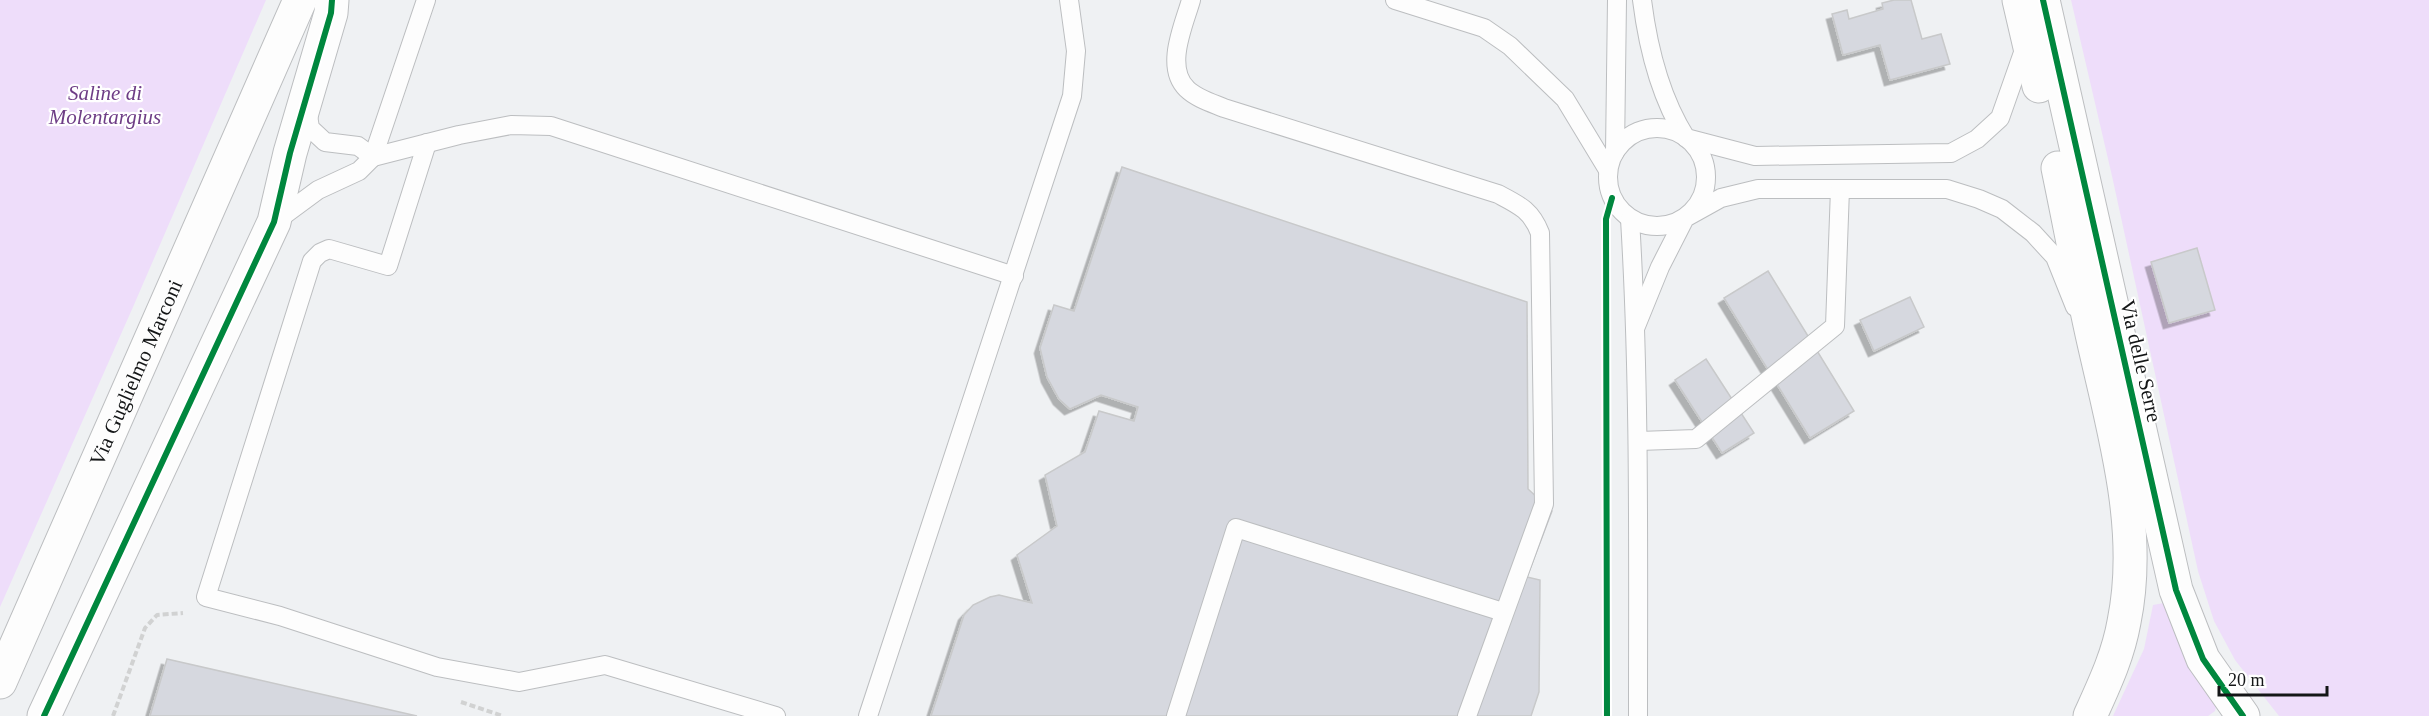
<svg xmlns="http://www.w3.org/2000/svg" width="2429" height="716" font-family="'Times New Roman',serif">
<defs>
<filter id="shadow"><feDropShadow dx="-5.5" dy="5.5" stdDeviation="0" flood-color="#0004"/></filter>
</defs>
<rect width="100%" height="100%" fill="#eff1f3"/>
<g fill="#eeddfa">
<polygon points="0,0 266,0 133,307 0,607"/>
<polygon points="2071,0 2429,0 2429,716 2279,716 2235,660 2214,621 2198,571 2112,176"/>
<polygon points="2169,602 2217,702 2215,711 2208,716 2113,716 2144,649 2153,605"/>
</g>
<g fill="#d6d8df" stroke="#c8c9ca" stroke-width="1.5" filter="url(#shadow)">
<polygon points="1894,0 1911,0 1922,39 1941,34 1950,64 1890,80 1880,45 1843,55 1832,14 1847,10 1849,19 1883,9 1882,3"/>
<polygon points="1122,167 1527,302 1528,489 1552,511 1527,577 1540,580 1539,692 1531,716 931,716 964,615 973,605 990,597 999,595 1032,603 1017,555 1057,526 1045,475 1085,452 1099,411 1134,421 1138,407 1101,395 1070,409 1059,399 1047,377 1040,348 1054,305 1074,311"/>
<polygon points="2197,248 2215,310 2169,323 2151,262"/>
<polygon points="1768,271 1854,411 1810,438 1724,298"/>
<polygon points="1910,297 1924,327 1874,351 1860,320"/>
<polygon points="1706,359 1754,433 1722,453 1675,380"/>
<polygon points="167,659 417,716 150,716"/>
</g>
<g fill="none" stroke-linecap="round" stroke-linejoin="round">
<g stroke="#bcbec0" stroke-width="20">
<g id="service">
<path d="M1191,0C1184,25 1164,67 1187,89C1196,98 1212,103 1224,108L1498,194C1519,205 1531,210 1540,233L1544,504L1467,716"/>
<polyline points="1395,0 1484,28 1510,46 1565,99 1608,170"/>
<path d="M1642,0C1648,48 1660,97 1686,138L1755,156L1951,153L1977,139L2000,118L2025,47"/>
<polyline points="307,109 310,128 325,142 358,146 373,157"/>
<circle cx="1657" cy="177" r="49"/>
<polyline points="427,143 388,266 329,249 320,253 312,261 206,597 280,616 437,667 519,682 605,665 776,716"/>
<polyline points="1615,152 1617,0"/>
<polyline points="373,157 459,135 511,125 551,126 1014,276"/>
<path d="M1630,219C1640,385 1638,550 1638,716"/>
<polyline points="276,221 318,190 359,171 373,157 426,0"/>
<polyline points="1636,326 1660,267 1685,218 1721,198 1758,189 1947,189 1979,199 2002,209 2033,233 2055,257 2075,307"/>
<polyline points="1639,441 1696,439 1835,326 1840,189"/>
<polyline points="868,716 1072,96 1076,51 1069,0"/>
<polyline points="1176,716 1236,528 1503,612"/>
</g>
</g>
<g stroke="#bcbec0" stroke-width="35">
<polyline id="minor" points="44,716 274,222 290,153 331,13 332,0"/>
</g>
<g stroke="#bcbec0" stroke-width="35">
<g id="tertiary">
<polyline points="2019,0 2039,86"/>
<polyline points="2043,0 2176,590 2203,659 2243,716"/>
<path d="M2058,168C2070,226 2081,285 2094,343C2114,432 2143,530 2124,622C2118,656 2104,685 2090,716"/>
</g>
</g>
<g stroke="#bcbec0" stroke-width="35">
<g id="secondary">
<path id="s1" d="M0,682L300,0"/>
</g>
</g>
<g stroke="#d1d2d2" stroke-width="4" stroke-dasharray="6 3" stroke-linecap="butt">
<polyline points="461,702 503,716"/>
<polyline points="113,716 145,628 157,615 183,613"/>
</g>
<use href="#service" stroke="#fdfdfd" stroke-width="18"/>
<use href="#minor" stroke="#fdfdfd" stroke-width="33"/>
<use href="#tertiary" stroke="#fdfdfd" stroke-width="33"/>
<use href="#secondary" stroke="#fdfdfd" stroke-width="33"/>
<g stroke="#fff" stroke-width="10">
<g id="cycleway">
<polyline points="2043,0 2176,590 2203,659 2243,716"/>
<polyline points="44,716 274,222 290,153 331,13 332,0"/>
<polyline points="1607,716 1606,219 1612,198"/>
</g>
</g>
<use href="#cycleway" stroke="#00873e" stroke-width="6"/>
</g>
<g text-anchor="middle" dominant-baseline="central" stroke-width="4.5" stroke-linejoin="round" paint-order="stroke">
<g font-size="21" font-style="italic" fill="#6e3d86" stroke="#fff">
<text x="105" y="93">Saline di<tspan x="105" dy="24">Molentargius</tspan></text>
</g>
<g font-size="21" fill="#141617" stroke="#fff">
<text transform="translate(2141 361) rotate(77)">Via delle Serre</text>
<text stroke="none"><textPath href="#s1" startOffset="338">Via Guglielmo Marconi</textPath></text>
</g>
</g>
<path d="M2219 686v9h108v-9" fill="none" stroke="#141617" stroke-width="3"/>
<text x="2228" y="686" font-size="18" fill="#141617" stroke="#ffffff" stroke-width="4.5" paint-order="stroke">20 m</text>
</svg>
